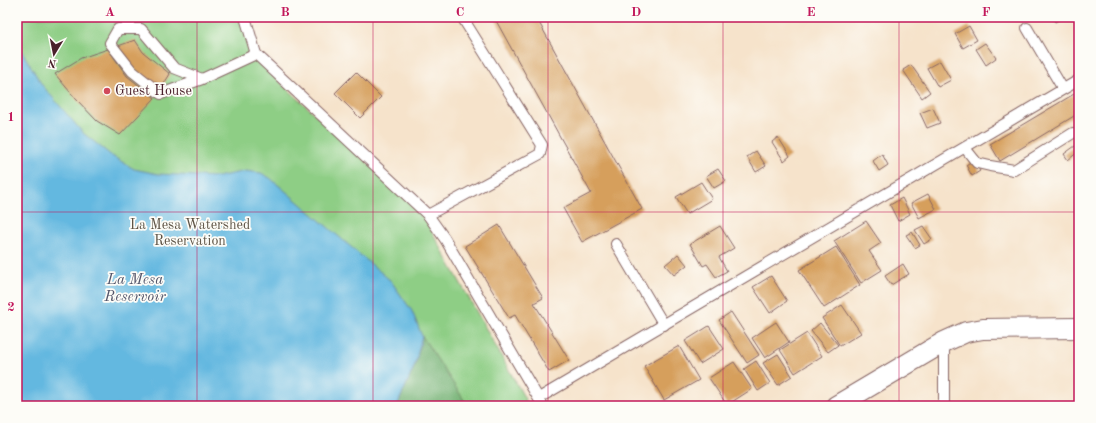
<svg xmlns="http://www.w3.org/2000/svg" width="1096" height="423" font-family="'Old Standard TT',serif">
<rect width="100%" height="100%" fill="#fdfcf7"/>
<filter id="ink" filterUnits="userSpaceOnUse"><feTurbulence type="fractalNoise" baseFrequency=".025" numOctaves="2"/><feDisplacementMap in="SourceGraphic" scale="8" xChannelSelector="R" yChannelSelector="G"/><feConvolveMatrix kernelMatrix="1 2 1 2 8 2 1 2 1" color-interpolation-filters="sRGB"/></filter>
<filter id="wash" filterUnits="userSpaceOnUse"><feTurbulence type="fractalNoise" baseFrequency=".012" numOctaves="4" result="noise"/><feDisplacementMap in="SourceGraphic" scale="16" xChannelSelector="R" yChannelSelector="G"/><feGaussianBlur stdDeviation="0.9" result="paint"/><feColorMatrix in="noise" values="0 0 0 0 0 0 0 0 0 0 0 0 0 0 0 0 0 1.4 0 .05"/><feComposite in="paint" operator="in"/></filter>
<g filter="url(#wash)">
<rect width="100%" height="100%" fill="#f6e3cb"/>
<polygon fill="#8ece85" stroke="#6c7658" points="17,17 242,17 252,56 421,212 529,406 17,406"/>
<polygon fill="#72b172" stroke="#5e684e" points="422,336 468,406 397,406 415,365"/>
<polygon fill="#64b8e0" stroke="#576c86" points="17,43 42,85 83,133 112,156 134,169 158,174 217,177 246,171 261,173 270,178 391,281 412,311 422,336 415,365 397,406 17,406"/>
<g id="blocks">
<g fill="#d69f5c">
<polygon points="494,17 536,17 642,209 582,242 563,208 591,193"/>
<polygon points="1052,17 1064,17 1055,22"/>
<polygon points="969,26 977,40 963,48 955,34"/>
<polygon points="135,40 143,52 170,74 162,87 148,81 135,70 118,46"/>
<polygon points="985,43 996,58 986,65 976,49"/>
<polygon points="108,49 127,76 155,98 120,135 97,121 76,99 55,74 81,58"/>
<polygon points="940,61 951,80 938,87 927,68"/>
<polygon points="911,65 930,92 922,98 903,70"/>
<polygon points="356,72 381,97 360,118 335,93"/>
<polygon points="1074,94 1079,102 1079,113 1000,161 990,144"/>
<polygon points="933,108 940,123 927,128 920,113"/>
<polygon points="778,137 790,156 784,161 772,142"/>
<polygon points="1075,146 1079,151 1068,160 1064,154"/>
<polygon points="756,151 766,166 756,172 747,157"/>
<polygon points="882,154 888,165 879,171 873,161"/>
<polygon points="973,160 980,171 972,176 966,165"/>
<polygon points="718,169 726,181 714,188 706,176"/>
<polygon points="701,182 712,199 687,214 676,197"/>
<polygon points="928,194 936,209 919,218 911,203"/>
<polygon points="902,198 910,214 898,221 890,205"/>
<polygon points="866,221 881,243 869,251 882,270 861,283 834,241"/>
<polygon points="499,225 543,298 534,303 569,360 549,372 515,315 509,318 465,246"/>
<polygon points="720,226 734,248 719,257 727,271 716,277 707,264 703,266 690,244"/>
<polygon points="923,226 932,239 924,244 915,230"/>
<polygon points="912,232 920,245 915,248 906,235"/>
<polygon points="836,247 860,285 824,308 799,270"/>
<polygon points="678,254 687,265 674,275 665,265"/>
<polygon points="903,264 909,274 891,285 885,276"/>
<polygon points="771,276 787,301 770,313 753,287"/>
<polygon points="842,305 861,333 840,346 822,318"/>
<polygon points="731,312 759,355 747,363 719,320"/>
<polygon points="776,322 789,342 765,358 752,338"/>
<polygon points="820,323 838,345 828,352 811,331"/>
<polygon points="709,326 724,349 700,364 685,341"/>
<polygon points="807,333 822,356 795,373 780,350"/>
<polygon points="679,346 699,380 664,400 644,366"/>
<polygon points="778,354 792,376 778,385 763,363"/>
<polygon points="756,361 770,383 758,391 744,369"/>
<polygon points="734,362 752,389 727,405 709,378"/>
</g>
</g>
</g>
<g filter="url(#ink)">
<use href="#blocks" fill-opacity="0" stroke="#866463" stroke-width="1"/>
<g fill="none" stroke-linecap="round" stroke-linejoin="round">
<g stroke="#866463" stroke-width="12">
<g id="service">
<polyline points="245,17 256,54 428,215 445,239 543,406"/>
<polyline points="1027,28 1063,89"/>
<polyline points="202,79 161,94 132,71 110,43 118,29 141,29 174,68 202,79 256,54"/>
<polyline points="965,148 977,163 990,166 1014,170 1073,133"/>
<polyline points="428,215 540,154 542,145 462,17"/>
<polyline points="616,244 664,325"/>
<polyline points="944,342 944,406"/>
<polyline points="539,398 1079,80"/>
</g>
</g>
<g stroke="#866463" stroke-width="22">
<polyline id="minor" points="836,406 944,342 966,332 983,329 1079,328"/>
</g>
<use href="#service" stroke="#fff" stroke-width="10"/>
<use href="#minor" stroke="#fff" stroke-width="20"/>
</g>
</g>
<path fill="none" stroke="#c2185b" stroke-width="1" stroke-opacity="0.55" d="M197,17V406M373,17V406M548,17V406M723,17V406M899,17V406M17,212H1079"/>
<circle fill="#d1495b" stroke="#fdfcf7" stroke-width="1.5" cx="107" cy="91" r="4"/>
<g text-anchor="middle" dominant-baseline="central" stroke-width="3.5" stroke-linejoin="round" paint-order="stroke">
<g font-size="14" fill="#4a1f2b" stroke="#fdfcf7" text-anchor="start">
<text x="115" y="91">Guest House</text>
</g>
<g font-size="14" fill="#5e5446" stroke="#fdfcf7">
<text x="190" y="225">La Mesa Watershed<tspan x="190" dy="16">Reservation</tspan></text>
</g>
<g font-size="15" font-style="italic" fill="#53556a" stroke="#fdfcf7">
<text x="135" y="280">La Mesa<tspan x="135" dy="17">Reservoir</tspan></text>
</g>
</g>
<rect width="1096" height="423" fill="none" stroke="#fdfcf7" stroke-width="44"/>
<g transform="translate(54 54) rotate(190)" stroke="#fdfcf7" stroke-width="3" paint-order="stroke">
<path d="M0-3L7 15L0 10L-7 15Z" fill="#4a1f2b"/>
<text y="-6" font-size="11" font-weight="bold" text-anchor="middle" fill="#4a1f2b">N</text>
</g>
<rect x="22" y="22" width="1052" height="379" fill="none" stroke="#c2185b" stroke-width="1.5"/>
<g font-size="13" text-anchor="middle" font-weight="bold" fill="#c2185b">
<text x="110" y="16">A</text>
<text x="285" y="16">B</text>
<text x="460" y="16">C</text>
<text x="636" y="16">D</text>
<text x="811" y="16">E</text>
<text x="986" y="16">F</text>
<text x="11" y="121">1</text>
<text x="11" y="311">2</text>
</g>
</svg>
